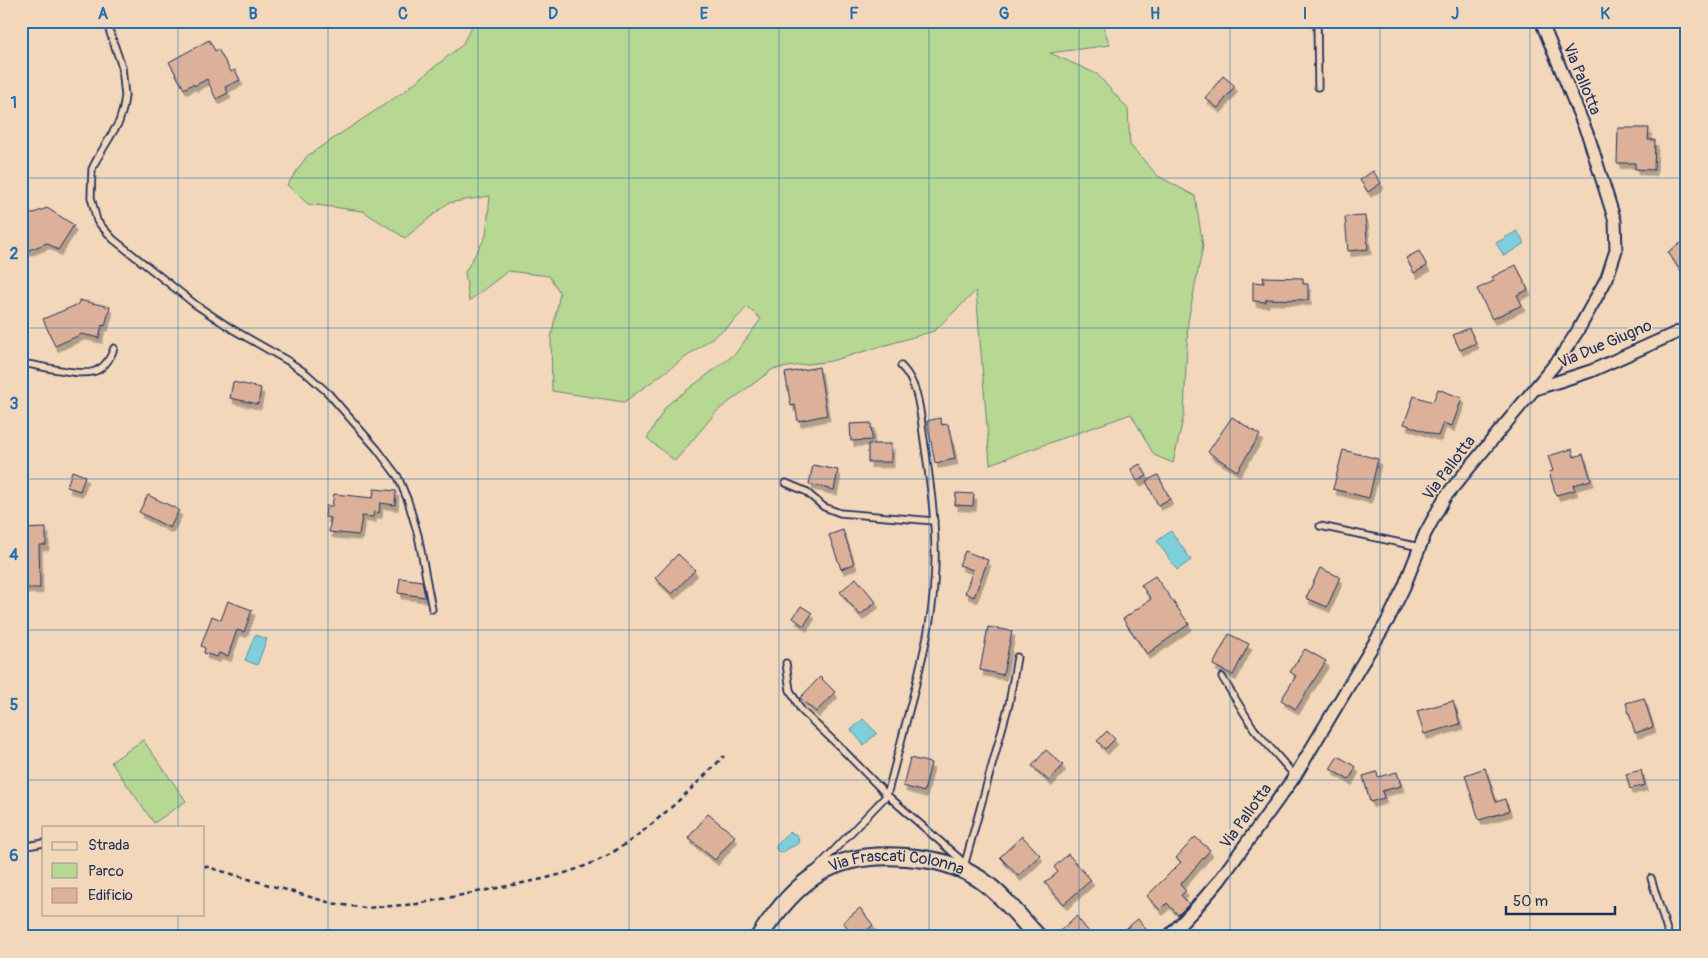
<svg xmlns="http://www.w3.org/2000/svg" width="1708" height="958" font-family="Pangolin,sans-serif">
<defs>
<filter id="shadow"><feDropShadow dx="3" dy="5.5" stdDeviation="0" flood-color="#0004"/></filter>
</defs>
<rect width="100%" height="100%" fill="#f3d7ba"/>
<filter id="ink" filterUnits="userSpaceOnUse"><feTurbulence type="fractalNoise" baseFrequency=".02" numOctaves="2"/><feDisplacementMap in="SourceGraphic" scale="10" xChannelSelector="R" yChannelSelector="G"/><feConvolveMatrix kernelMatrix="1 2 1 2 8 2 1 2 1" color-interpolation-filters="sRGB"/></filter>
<g filter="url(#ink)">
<g fill="#b6d892" stroke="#688478">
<polygon points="475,21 1101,21 1110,45 1050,53 1097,74 1128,109 1130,145 1158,176 1195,196 1203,246 1188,321 1184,415 1173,463 1154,455 1131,414 990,464 976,291 934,331 831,361 773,369 717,411 675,461 647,438 667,405 735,354 761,319 747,307 730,325 624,402 552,391 551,338 560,293 549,276 508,271 469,301 465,272 486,236 490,196 448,203 405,238 363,211 308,204 287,185 307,156 402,93 462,45"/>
<polygon points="143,740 186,801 154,823 111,762"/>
</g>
<g fill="#7fcfdb" stroke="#578fa9">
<polygon points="1517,231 1525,243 1504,256 1496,243"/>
<polygon points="1171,531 1191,560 1177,570 1157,541"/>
<polygon points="255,635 267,639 257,665 245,660"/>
<polygon points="863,719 877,733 864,745 851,730"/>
<path d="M789,832L797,835C801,843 797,845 791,847C786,850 785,852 779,852L776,849V846Z"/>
</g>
<g fill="#ddb199" stroke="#1b2f5e" filter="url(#shadow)">
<polygon points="209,40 215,51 218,49 231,72 235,70 240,80 225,87 228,93 216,99 207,79 194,86 193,84 184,89 169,62"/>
<polygon points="1223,76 1235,86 1218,108 1205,98"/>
<polygon points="1618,128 1649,128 1648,140 1655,140 1654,170 1635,169 1635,163 1617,163"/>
<polygon points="1373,171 1381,183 1368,192 1360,180"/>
<polygon points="47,208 74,225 58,250 47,243 21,253 21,218"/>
<polygon points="1365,216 1368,249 1348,251 1345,217"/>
<polygon points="1687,239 1687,281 1668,252"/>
<polygon points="1419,251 1427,266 1414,273 1406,258"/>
<polygon points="1516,265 1528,290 1517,295 1522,305 1492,319 1477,289 1494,281 1492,277"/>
<polygon points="1263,277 1303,278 1303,284 1308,284 1308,300 1266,299 1266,302 1253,301 1253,282 1264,283"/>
<polygon points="79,300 110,307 105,326 102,325 99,338 82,334 55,346 43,319 79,304"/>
<polygon points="1469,328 1476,343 1460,350 1453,335"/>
<polygon points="819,367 827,415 798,421 795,405 791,406 785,373"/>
<polygon points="233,382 261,388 258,404 230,398"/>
<polygon points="1438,389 1462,398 1452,426 1443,423 1438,436 1404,424 1414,396 1433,402"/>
<polygon points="1232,417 1260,435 1237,471 1208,452"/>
<polygon points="940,418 942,425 948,424 955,459 935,463 927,421"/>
<polygon points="871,423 872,440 851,441 850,424"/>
<rect x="868" y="444" width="23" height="18"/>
<polygon points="1572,449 1574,457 1583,454 1591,480 1573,485 1575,490 1556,495 1549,472 1553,471 1548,456"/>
<polygon points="1343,450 1378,459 1369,498 1333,489"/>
<polygon points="1140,464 1147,476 1137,481 1131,469"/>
<polygon points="813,465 838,470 834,490 809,484"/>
<polygon points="72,471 85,476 80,491 67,487"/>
<polygon points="1158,475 1170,499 1158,505 1146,481"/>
<polygon points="374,489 396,491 395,505 380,503 379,513 374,512 373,517 362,516 359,535 329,532 331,518 325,517 326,506 332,506 334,494 373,498"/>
<polygon points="956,493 974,494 973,506 955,505"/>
<polygon points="148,495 179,510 170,528 139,512"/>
<polygon points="46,528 46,545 39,545 40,588 22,588 21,529"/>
<polygon points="843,530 854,564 841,569 829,535"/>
<polygon points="965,551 988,560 974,597 965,593 973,570 959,565"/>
<polygon points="678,554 695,570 672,594 655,578"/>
<polygon points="1320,568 1340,577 1327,607 1306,598"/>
<polygon points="1155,576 1189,624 1147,654 1123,619 1151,599 1141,585"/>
<polygon points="400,578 422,581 425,597 398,593"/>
<polygon points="856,578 876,602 860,615 840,592"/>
<polygon points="228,601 252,610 244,632 237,630 228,656 219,653 217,657 204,653 205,648 201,646 212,616 221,620"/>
<polygon points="801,606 812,613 804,626 793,618"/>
<polygon points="988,627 1012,631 1003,675 980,670"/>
<polygon points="1229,634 1249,644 1233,675 1213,665"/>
<polygon points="1305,649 1326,661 1296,709 1281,700 1296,676 1290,672"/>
<polygon points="820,677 835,692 816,712 800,698"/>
<polygon points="1644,698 1653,727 1635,733 1626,703"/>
<polygon points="1453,701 1460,724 1424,734 1417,711"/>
<polygon points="1107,731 1115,739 1105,749 1097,741"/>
<polygon points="1046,750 1063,765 1049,781 1032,766"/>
<polygon points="1338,756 1356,767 1349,780 1330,769"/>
<polygon points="910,758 931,763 924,792 903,786"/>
<polygon points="1485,768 1496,802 1505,799 1509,811 1479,820 1465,775"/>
<polygon points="1641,770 1645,785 1630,789 1626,774"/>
<polygon points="1377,772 1378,777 1397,772 1401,786 1382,791 1384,798 1370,802 1363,776"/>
<polygon points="708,814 735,836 715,860 688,838"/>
<polygon points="1022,836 1040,855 1018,876 1000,857"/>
<polygon points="1195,837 1210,850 1180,885 1186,891 1181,895 1189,904 1178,915 1167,903 1160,910 1147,896 1181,862 1176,858"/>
<polygon points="1068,854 1091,880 1064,904 1045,883 1058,872 1054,867"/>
<polygon points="860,908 873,925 859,937 855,937 843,922"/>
<polygon points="1076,916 1089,932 1083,937 1066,937 1060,931"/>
<polygon points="1138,919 1152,937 1116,937"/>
</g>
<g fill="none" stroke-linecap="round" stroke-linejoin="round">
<g stroke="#1b2f5e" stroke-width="9">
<g id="lane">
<polyline points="106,21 122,67 125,96 123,109 119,122 97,159 92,169 91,197 97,221 113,239 196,305 232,329 288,361 307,374 328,393 377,449 398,477 408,501 418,535 432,609"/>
<polyline points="1317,21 1318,87"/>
<path d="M21,363C34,365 47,368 60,370C86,375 104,377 114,348"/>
<polyline points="786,483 805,491 824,507 840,513 934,521"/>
<polyline points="1320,526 1420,547"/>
<path d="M786,663L790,690L801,710L841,748L887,795C896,762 904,729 913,696C922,659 932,622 934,584C938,536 931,488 924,440C920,415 920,385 901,366"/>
<polyline points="1222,677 1254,729 1295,776"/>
<polyline points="21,847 44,843"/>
<polyline points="965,863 1009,704 1017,657"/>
<polyline points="817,868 887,795 968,866"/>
<polyline points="1651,878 1669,937"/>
</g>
</g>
<g stroke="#1b2f5e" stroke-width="15">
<g id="street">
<polyline points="1535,389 1591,371 1687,328"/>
<polyline points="1168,937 1194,910 1219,881 1295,776 1388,620 1404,587 1425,534 1445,497 1560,358 1577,332 1607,278 1616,250 1615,221 1589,138 1541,21"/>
</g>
</g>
<g stroke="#1b2f5e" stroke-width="20">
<g id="secondary">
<path id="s1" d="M759,937C798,878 833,851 906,857C933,859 955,864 978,878C1001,893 1019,917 1038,937"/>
</g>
</g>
<path stroke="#1b2f5e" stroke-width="2.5" stroke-dasharray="5 4" stroke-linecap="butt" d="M204,866L331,903L365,908L417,904L543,879C563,874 582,868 601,859C644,836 690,791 724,756"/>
<use href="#lane" stroke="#f3d7ba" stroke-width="5.5"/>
<use href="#street" stroke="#f3d7ba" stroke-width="11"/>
<use href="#secondary" stroke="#f3d7ba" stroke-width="16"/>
</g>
</g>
<path fill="none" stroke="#1f6fb2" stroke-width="1" stroke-opacity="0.55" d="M178,21V827M328,21V937M478,21V937M629,21V937M779,21V937M929,21V937M1079,21V937M1230,21V937M1380,21V937M1530,21V937M21,178H1687M21,328H1687M21,479H1687M21,630H1687M21,780H1687M178,914V937"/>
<g text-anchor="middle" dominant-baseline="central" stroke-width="4" stroke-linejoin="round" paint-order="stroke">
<g font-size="16" fill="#1b2f5e" stroke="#f3d7ba">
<text transform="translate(1582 79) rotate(68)">Via Pallotta</text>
<text transform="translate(1605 344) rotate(-23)">Via Due Giugno</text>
<text transform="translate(1449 468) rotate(-53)">Via Pallotta</text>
<text transform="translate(1246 816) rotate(-54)">Via Pallotta</text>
<text stroke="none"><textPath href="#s1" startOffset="169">Via Frascati Colonna</textPath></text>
</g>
</g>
<rect width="1708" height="958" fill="none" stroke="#f3d7ba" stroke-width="55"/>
<rect x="42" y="826" width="162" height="90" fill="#f3d7ba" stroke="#9d9495"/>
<rect x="52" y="842" width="25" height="8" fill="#f3d7ba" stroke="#9d9495"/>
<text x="88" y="850" font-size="15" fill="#1b2f5e">Strada</text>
<rect x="52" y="863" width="25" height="15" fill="#b6d892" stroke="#9d9495"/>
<text x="88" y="876" font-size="15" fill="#1b2f5e">Parco</text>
<rect x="52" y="888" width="25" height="15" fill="#ddb199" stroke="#9d9495"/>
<text x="88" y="900" font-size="15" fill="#1b2f5e">Edificio</text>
<path d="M1506 906v8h109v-8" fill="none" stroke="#1b2f5e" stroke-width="2.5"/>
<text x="1513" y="906" font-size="15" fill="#1b2f5e" stroke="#f3d7ba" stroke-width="4" paint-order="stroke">50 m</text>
<rect x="28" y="28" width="1652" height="902" fill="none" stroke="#1f6fb2" stroke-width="2"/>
<g font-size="16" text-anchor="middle" font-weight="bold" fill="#1f6fb2">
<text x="103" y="19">A</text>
<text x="253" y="19">B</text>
<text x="403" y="19">C</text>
<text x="553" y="19">D</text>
<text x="704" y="19">E</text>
<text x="854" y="19">F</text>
<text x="1004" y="19">G</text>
<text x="1155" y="19">H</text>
<text x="1305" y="19">I</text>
<text x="1455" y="19">J</text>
<text x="1605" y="19">K</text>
<text x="14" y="108">1</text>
<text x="14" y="259">2</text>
<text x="14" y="409">3</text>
<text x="14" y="560">4</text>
<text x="14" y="710">5</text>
<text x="14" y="861">6</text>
</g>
</svg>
